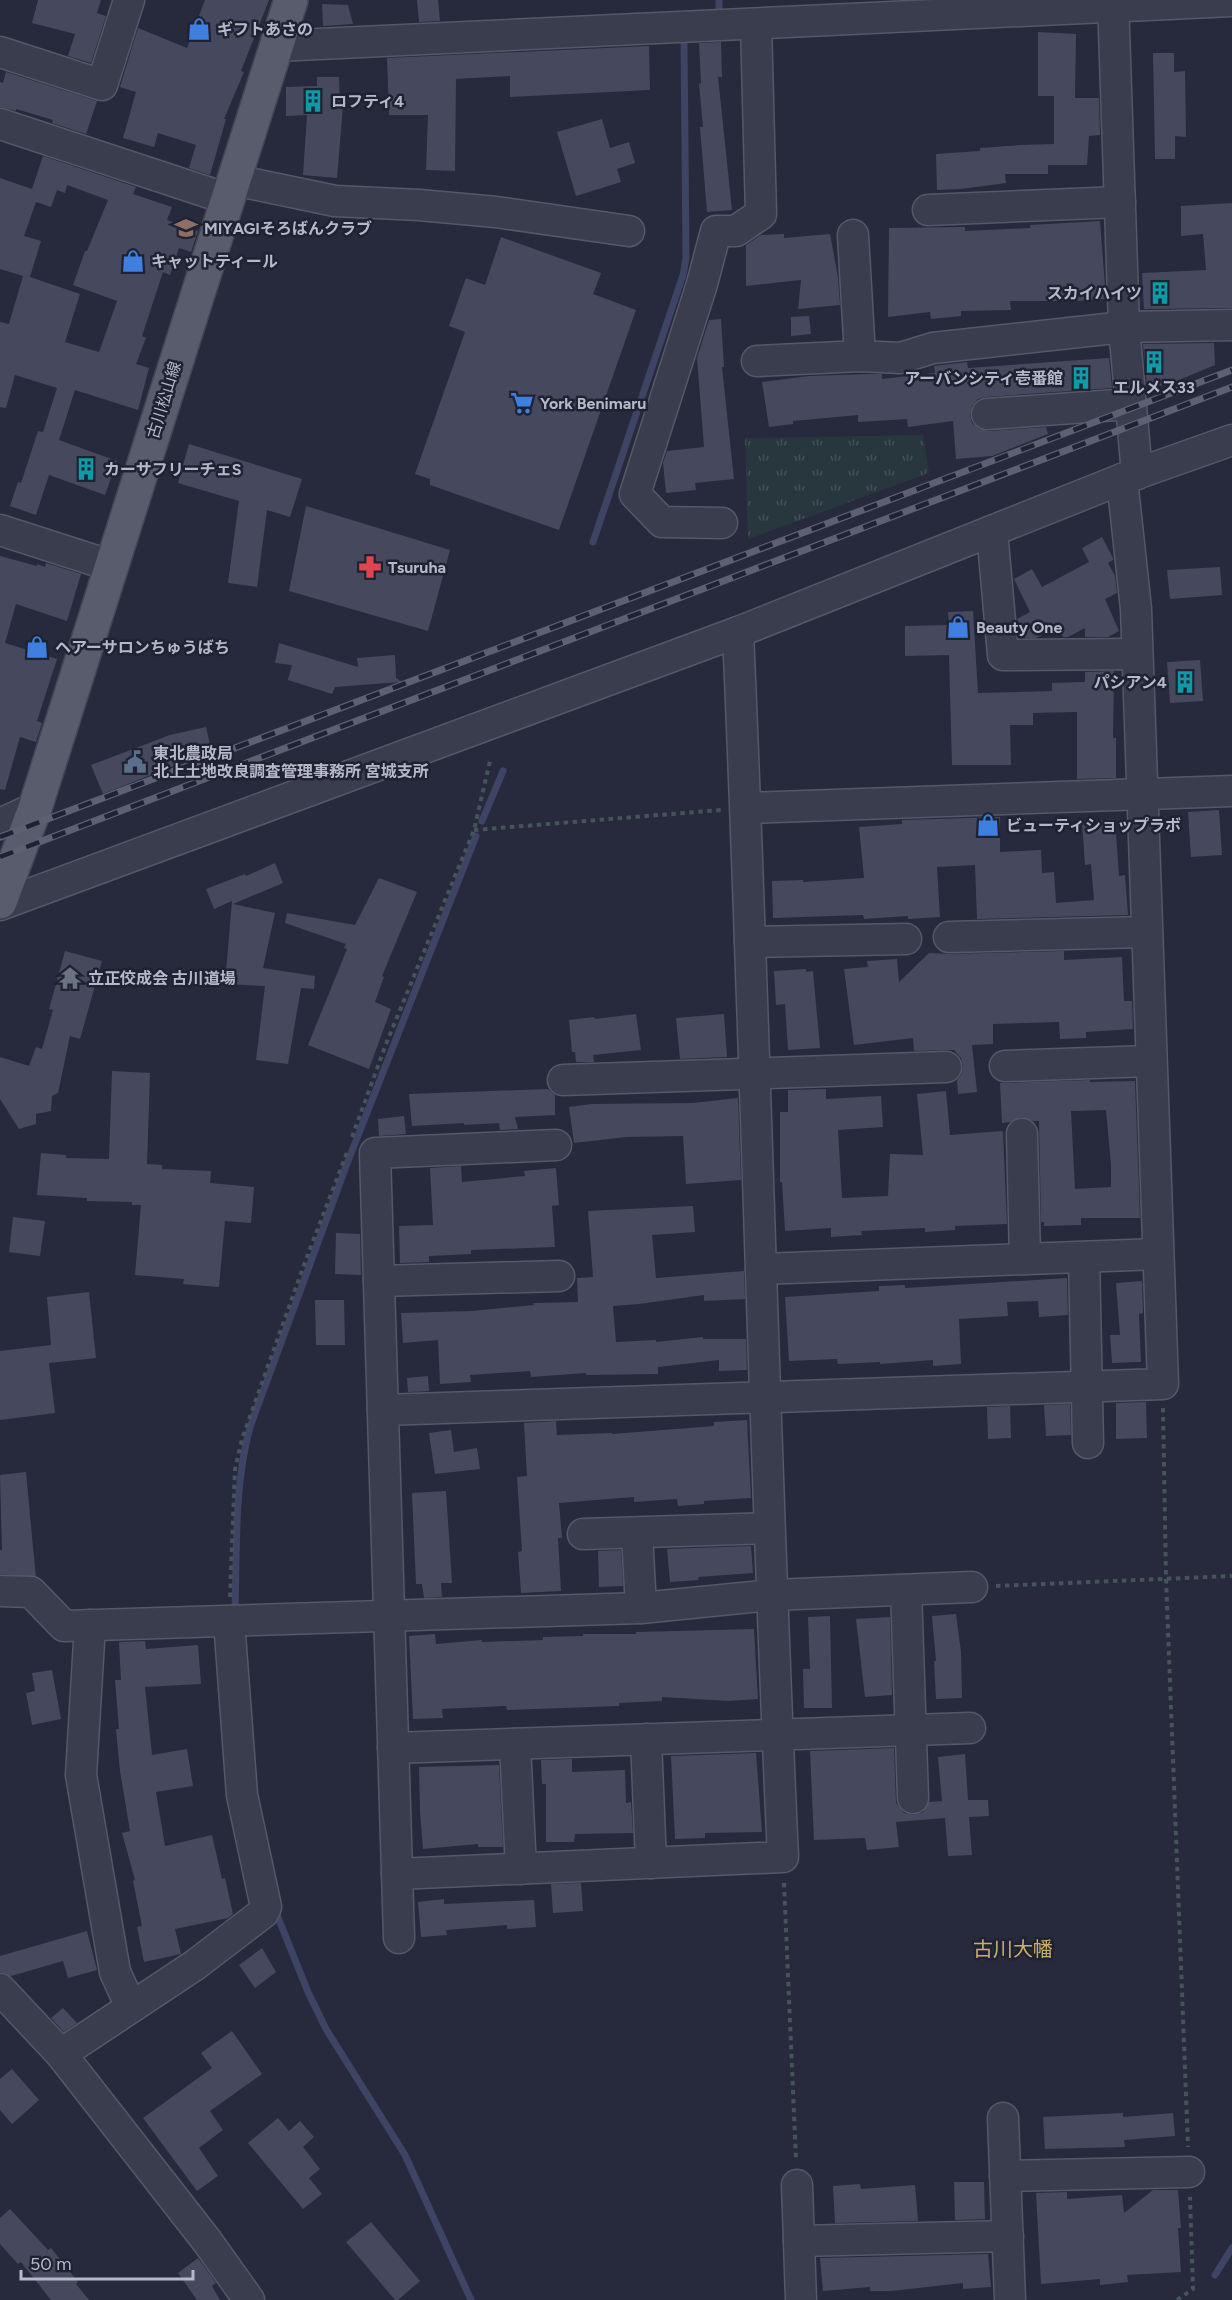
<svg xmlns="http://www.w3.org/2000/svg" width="1232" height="2300" font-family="Figtree,'Noto Sans JP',sans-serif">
<defs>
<pattern id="grass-tufts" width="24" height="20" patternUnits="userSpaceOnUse" patternTransform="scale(1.5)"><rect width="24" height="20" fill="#28363d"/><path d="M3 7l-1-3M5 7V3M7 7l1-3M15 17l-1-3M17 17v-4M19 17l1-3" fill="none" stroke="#455158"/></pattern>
</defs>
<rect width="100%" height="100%" fill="#262a3c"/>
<polygon fill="url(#grass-tufts)" points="923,435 929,473 748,539 745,438"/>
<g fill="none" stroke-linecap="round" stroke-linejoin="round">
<g stroke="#3d4464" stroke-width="7">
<polyline points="719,0 719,8"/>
<polyline points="593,542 683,275 686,258 684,40"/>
<polyline points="482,821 503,771"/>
<path d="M235,1609C237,1548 234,1486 250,1427L348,1161L476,836"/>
<polyline points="275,1910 308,1992 326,2029 405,2155 471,2300"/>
<polyline points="1215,2275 1232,2248"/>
</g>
</g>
<g fill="#46495e" fill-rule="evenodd">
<polygon points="38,0 101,0 97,13 106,16 91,63 68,56 75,34 32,23"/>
<polygon points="205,0 269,0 241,71 244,72 224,119 226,119 210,175 189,168 196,145 158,133 154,147 123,138 136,92 120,87 138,28 187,48"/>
<polygon points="417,0 438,0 440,21 419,22"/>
<polygon points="322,4 348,5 353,24 323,26"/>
<polygon points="1038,32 1076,34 1075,98 1099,98 1100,135 1089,136 1087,165 1048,165 1048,174 1005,174 1006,183 961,189 937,190 936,154 980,151 980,148 1020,145 1054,144 1054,96 1038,96"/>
<polygon points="721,42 722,77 718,77 732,210 707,212 700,127 703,127 699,84 701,83 699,43"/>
<polygon points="649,46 650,90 510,97 510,76 456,79 455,171 426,170 428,115 389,115 387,58"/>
<polygon points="1153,53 1174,53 1174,72 1185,71 1186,137 1175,136 1175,159 1155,159"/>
<polygon points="6,72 97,101 86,134 52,123 53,120 16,109 16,111 0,107 0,82 3,83"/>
<polygon points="317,77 339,77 340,106 343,106 337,178 303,175 307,115 286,116 286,87 317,86"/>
<polygon points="602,119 610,148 629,142 635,163 617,169 621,182 576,196 557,132"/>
<path d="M43,156L136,187L133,194L172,207L167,220L198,231L191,252L179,248L170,275L163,272L142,336L146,338L136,364L149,368L138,410L75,390L59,440L117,461L105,495L49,475L36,515L10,506L18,482L21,483L38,431L43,432L57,388L15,375L6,408L0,407V322L9,324L23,276L0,269V178L32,189ZM67,185L108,200L87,251H85L73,285L117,301L99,352L65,342L80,294L30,277L41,241L24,236L36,202L51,207L57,190L65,193Z"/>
<polygon points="1232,203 1232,308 1144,309 1142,273 1206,270 1203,234 1181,236 1181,206"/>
<polygon points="1100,221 1106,299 1076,301 1010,301 1011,310 961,311 961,316 931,319 930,312 888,317 889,228 965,227 965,231 1030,228 1030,225"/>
<polygon points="784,234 784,238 830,234 838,277 840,305 798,309 801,280 746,286 746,245 761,235"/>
<polygon points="501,237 601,273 593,294 636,310 559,530 430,485 430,479 415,474 465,332 449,326 466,278 485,285"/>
<polygon points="809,316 811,334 791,336 791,317"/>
<polygon points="721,319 724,367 722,367 734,479 695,483 696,490 666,493 663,463 667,451 704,447 697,358 709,320"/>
<polygon points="1214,343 1215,365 1167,385 1147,387 1143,344"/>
<polygon points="1109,358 1112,388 986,397 978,399 972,406 970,415 972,423 979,429 988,431 1046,427 1048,434 992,456 956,459 953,421 908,427 907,419 858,422 858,415 793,421 793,424 769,427 762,382 809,376 869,374 882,374 882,379 935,373 934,366 967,362 968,368"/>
<polygon points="189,444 302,479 290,517 267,510 257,587 228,583 239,501 178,483"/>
<polygon points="306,506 450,550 428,631 289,591"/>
<polygon points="1102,537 1113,558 1113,560 1108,563 1115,576 1117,593 1105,599 1119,631 1108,637 1085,637 1085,628 1068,637 1063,637 1057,626 1036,638 1025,638 1017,619 1030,612 1014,579 1032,569 1042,587 1089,562 1082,548"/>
<polygon points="0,556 37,566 37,564 45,567 46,563 81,574 67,621 16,604 5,643 57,659 37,721 42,723 36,742 20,737 5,790 0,789"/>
<polygon points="1220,567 1222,595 1170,599 1167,570"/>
<polygon points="973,611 978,693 1052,691 1052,683 1085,682 1085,672 1114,671 1113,738 1116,738 1116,778 1077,779 1077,712 1033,713 1033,725 1010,725 1011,765 952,765 949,655 905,656 905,626 949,625 948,612"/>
<polygon points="279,643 358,667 357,658 395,655 396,678 402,682 335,687 332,694 288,680 292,665 275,663"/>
<polygon points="1200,660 1203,701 1170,703 1167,662"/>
<polygon points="206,727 211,749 173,757 176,765 103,794 91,765 170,735"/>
<polygon points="1219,810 1222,855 1191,857 1188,812"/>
<polygon points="1000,817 1000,852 1041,850 1042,873 1054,872 1056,903 1094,900 1091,864 1085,865 1082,822 1115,819 1119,876 1125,875 1128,915 977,919 975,865 937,867 940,917 908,919 908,916 864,919 863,915 773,918 772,881 803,880 803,882 864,878 859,827 902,824 902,820"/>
<polygon points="275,863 283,883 233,904 275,913 263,968 315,976 314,989 301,988 288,1064 256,1060 265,986 225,984 232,901 214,909 206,889 245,874 246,876"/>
<polygon points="379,878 417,892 382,976 384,977 375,1002 391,1009 369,1069 308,1045 347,949 344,948 346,944 285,923 287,913 355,925"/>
<polygon points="65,951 102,961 80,1039 70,1036 58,1093 52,1096 51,1111 36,1114 36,1124 19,1129 0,1099 0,1057 29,1066 36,1047 42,1049 53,1010 49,1009"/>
<polygon points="1064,951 1064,960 1122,957 1124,1001 1132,1001 1133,1029 1086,1032 1086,1038 1060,1039 1059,1022 993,1024 993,1044 972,1045 977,1092 958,1094 957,1080 961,1075 963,1066 961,1058 954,1050 914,1051 913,1038 854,1045 844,969 868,967 867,961 897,959 899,982 929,953 949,954"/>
<polygon points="806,969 806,972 813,971 820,1048 788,1050 785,1004 776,1005 774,971"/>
<polygon points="636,1014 641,1050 593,1055 594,1062 576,1062 575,1052 572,1052 569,1020 594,1017 595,1019"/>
<polygon points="724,1014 727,1057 680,1059 676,1018"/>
<polygon points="112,1071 150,1073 147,1164 162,1165 162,1169 211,1171 210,1183 254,1187 251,1223 225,1221 219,1287 183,1284 184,1279 135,1275 141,1205 132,1205 132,1202 87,1201 87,1198 37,1195 41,1153 66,1155 66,1158 109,1159"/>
<path d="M1090,1080V1082L1135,1081L1140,1218H1081V1225L1044,1226V1222H1041L1039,1121H1033L1021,1117L1010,1122L1002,1123L1000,1083ZM1106,1110L1111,1165V1187L1075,1189L1071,1111Z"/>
<polygon points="548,1089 555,1095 555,1115 515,1117 518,1129 500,1130 499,1123 464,1125 464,1123 412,1126 409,1094"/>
<polygon points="826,1089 826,1099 881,1096 883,1127 838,1130 842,1198 888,1196 890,1154 923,1155 917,1094 946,1091 950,1135 1003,1131 1007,1224 955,1226 955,1230 925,1232 925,1228 861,1231 862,1235 831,1237 831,1228 785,1231 782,1182 780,1182 780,1112 788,1112 788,1090"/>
<polygon points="738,1098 741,1180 686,1184 683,1136 626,1137 574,1143 569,1107 591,1104 693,1103"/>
<polygon points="404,1116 406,1134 379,1136 378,1119"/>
<polygon points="461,1166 462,1182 525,1176 524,1171 556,1168 559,1205 552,1206 555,1247 471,1250 471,1254 429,1256 429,1262 400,1263 399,1226 433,1225 430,1168"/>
<polygon points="693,1206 695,1232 652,1235 656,1278 744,1271 745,1299 704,1301 704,1295 639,1304 613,1306 616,1342 656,1340 656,1342 703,1337 703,1339 746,1339 747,1370 719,1371 719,1360 658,1367 658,1374 586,1375 586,1373 531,1377 530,1371 470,1375 471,1382 440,1384 438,1340 403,1343 401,1313 472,1311 534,1305 533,1303 578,1302 577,1278 593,1277 588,1211"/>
<polygon points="13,1217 45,1221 40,1256 9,1252"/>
<polygon points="336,1233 360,1234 361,1275 335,1274"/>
<polygon points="1067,1278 1068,1315 1039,1317 1038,1301 1007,1302 1008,1316 959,1319 961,1364 933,1366 933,1360 880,1364 880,1362 838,1364 837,1359 789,1361 785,1297 879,1291 879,1286 905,1285 905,1288"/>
<polygon points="1142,1281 1143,1313 1139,1314 1141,1362 1112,1363 1110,1335 1120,1335 1116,1283"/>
<polygon points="89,1292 96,1358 49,1363 55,1413 0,1420 0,1351 51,1345 47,1297"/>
<polygon points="315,1300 344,1300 345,1345 316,1345"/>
<polygon points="428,1376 429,1391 408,1392 407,1378"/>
<polygon points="1146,1402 1147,1438 1116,1439 1116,1403"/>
<polygon points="1070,1404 1071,1435 1046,1436 1044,1405"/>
<polygon points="1010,1406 1011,1438 988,1439 987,1407"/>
<polygon points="747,1420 751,1498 704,1501 704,1504 678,1506 677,1499 634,1502 634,1497 559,1503 562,1538 558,1538 561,1591 521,1593 518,1552 522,1551 517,1477 527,1476 524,1423 556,1421 557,1435 612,1433 612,1434 714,1426 714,1422"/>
<polygon points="451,1430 454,1452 477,1448 480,1469 435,1474 429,1433"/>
<polygon points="26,1472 33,1547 36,1577 0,1574 0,1550 2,1550 0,1475"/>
<polygon points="446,1491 452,1583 441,1583 442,1597 424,1598 422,1584 416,1584 412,1493"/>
<polygon points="751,1546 753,1573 698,1577 699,1580 670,1582 667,1549"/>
<polygon points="621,1550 623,1586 599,1587 598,1551"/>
<polygon points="956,1614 961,1652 962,1698 936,1699 934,1661 936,1661 932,1616"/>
<polygon points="830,1616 832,1708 804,1708 803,1669 810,1669 808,1617"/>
<polygon points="890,1617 892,1695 865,1697 856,1619"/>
<polygon points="754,1629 758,1699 729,1701 662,1697 662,1701 619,1703 619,1706 507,1710 506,1706 442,1709 443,1718 413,1719 409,1636 435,1634 436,1644 482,1640 482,1642 543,1640 543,1637 583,1636 583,1634 636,1634 636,1632"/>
<polygon points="145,1641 146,1649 198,1645 201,1684 145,1687 152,1755 187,1749 193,1786 156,1792 165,1846 212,1835 222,1879 225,1878 233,1914 228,1918 175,1929 181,1954 144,1962 137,1927 142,1926 133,1881 135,1880 122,1833 130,1831 120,1771 116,1729 119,1729 115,1680 121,1680 119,1642"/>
<polygon points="52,1670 61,1719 32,1725 26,1693 35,1691 32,1673"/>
<polygon points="894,1748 896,1803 904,1813 913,1815 923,1812 929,1802 942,1801 938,1757 965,1754 968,1800 988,1800 989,1816 969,1817 972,1855 948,1856 945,1818 896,1822 899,1847 867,1850 865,1838 814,1840 810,1751"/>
<polygon points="756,1753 762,1832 705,1833 705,1838 675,1839 671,1756"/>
<polygon points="572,1759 572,1772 625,1770 626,1803 631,1802 633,1833 575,1834 574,1842 546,1842 546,1784 542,1784 541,1760"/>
<polygon points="499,1765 503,1847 478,1847 478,1844 423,1849 420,1812 419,1767"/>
<polygon points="581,1883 583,1911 553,1913 551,1884"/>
<polygon points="444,1899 444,1904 534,1900 536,1927 507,1929 507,1925 446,1930 447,1935 421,1937 418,1902"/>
<polygon points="87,1931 97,1970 68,1978 63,1961 11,1976 0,1972 0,1956"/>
<polygon points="262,1948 276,1972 255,1988 239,1965"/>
<polygon points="63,2008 77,2023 64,2032 51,2018"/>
<polygon points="232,2031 262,2074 210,2111 223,2130 199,2148 218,2176 197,2191 143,2118 212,2068 201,2053"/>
<polygon points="12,2069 39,2100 12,2124 0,2110 0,2079"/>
<polygon points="1123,2113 1123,2117 1173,2113 1175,2136 1124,2140 1125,2147 1045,2149 1043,2117"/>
<polygon points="278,2118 289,2131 300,2121 314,2137 303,2147 320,2169 309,2178 322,2194 303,2209 248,2143"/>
<polygon points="954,2182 984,2182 985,2219 955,2220"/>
<polygon points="860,2184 861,2189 915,2185 918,2221 835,2223 833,2186"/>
<polygon points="1153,2190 1178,2190 1181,2228 1178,2228 1181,2272 1127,2275 1128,2282 1100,2285 1100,2279 1041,2284 1036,2193 1067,2192 1067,2199 1122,2195 1124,2213"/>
<polygon points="10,2209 48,2250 51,2248 78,2282 76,2284 89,2300 51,2300 21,2262 18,2264 0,2244 0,2218"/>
<polygon points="371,2222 420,2281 398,2300 395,2300 346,2242"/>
<polygon points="988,2254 991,2287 963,2289 963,2283 891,2291 870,2291 870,2287 823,2291 820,2258"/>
<polygon points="198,2258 216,2283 212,2286 220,2300 197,2300 178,2273"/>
</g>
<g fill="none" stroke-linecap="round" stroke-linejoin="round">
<g stroke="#555868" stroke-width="33">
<g id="minor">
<polyline points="1113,0 1124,327 1137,474"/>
<polyline points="276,46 1232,1"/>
<polyline points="0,52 102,85 129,0"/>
<polyline points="0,124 228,199"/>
<polyline points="234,180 335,201 419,205 496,212 629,231"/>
<polyline points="928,210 1120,202"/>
<polyline points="853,235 860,356"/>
<polyline points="757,361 860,356 900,358 933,348 1124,327 1232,325"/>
<polyline points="987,414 1131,404"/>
<polyline points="722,523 662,522 635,494 702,284 716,231 736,231 761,214 756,24"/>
<polyline points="0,530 112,566"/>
<polyline points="992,531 1003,655 1136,654"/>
<polyline points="746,808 1232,791"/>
<polyline points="0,824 35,808"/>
<polyline points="0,905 738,632 1122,479 1232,440"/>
<polyline points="949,937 1146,932"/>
<polyline points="750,942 906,939"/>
<polyline points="1005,1066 1151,1061"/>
<polyline points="563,1080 946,1067"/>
<polyline points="1022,1134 1025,1259"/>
<polyline points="1084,1257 1088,1443"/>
<polyline points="761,1269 1158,1254"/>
<polyline points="379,1281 559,1276"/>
<polyline points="383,1410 1163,1384 1136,609 1122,479"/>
<polyline points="637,1533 641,1608"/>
<polyline points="583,1534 769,1528"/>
<polyline points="906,1590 913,1798"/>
<polyline points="0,1591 31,1592 64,1626 641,1608 772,1595 972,1587"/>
<polyline points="90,1625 81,1775 115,1972 131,2007"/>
<polyline points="646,1739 651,1863"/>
<polyline points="515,1744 521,1869"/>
<polyline points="393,1748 970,1728"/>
<path d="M397,1874L783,1857C764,1449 756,1040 738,632"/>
<polyline points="399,1938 375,1153 556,1145"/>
<polyline points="0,1989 61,2054 207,2241 249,2300"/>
<polyline points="61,2054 195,1965 263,1913 266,1907 242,1795 229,1621"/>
<polyline points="1003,2118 1010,2300"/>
<polyline points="1005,2176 1189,2172"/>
<polyline points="797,2185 801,2300"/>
<polyline points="799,2241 1008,2236"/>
</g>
</g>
<g stroke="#434656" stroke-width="36">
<polyline id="major" points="0,902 35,808 291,0"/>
</g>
<g stroke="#46535a" stroke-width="4" stroke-dasharray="4.5 4.5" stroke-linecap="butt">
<polyline points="474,830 721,810"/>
<polyline points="352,1137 386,1044 474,830 490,761"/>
<polyline points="1163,1408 1166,1578 1188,2147"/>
<polyline points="996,1586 1232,1576"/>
<polyline points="230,1597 235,1469 242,1439 305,1262 348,1150"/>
<polyline points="784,1883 796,2160"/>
<polyline points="1177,2300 1193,2289 1190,2197"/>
</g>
<use href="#minor" stroke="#3a3d4d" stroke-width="30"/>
<use href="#major" stroke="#585c6c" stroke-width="33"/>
<g stroke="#5c6073" stroke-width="7">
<g id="rail">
<polyline points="0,837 1232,370"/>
<polyline points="0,857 1232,387"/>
</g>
</g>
<use href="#rail" stroke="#1f2232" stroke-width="4.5" stroke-dasharray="14" stroke-linecap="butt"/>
</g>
<defs>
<g id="shop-bare" transform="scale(1.8)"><path d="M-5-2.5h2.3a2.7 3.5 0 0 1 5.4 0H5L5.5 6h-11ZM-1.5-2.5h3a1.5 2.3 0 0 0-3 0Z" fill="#3f7fe0" stroke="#1f2232" stroke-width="2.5" paint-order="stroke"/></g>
<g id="building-bare" transform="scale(1.8)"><path d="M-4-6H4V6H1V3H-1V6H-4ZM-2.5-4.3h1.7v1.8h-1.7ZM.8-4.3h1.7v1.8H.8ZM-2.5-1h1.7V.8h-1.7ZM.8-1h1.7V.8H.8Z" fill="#0f9aa8" stroke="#1f2232" stroke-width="2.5" paint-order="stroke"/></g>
<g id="school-bare" transform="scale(1.8)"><path d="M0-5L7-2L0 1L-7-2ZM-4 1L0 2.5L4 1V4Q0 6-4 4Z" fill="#8d6e63" stroke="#1f2232" stroke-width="2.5" paint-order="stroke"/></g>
<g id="supermarket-bare" transform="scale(1.8)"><path d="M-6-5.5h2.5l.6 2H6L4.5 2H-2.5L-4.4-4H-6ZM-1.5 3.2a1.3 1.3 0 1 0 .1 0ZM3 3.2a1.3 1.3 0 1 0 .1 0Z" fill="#3f7fe0" stroke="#1f2232" stroke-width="2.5" paint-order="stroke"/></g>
<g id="pharmacy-bare" transform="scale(1.8)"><path d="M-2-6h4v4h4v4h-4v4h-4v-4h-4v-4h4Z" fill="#e0444e" stroke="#1f2232" stroke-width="2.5" paint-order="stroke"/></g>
<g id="civic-bare" transform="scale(1.8)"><path d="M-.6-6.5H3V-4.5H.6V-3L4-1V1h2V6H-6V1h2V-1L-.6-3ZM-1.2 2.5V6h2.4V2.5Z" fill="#5c6f8a" stroke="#1f2232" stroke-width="2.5" paint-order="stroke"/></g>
<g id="temple-bare" transform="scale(1.8)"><path d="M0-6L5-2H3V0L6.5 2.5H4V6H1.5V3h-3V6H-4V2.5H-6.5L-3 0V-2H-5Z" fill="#6b7280" stroke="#1f2232" stroke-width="2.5" paint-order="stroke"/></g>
</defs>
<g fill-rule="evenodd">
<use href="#shop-bare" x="199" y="29"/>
<use href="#building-bare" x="313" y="101"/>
<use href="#school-bare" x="186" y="228"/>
<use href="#shop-bare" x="133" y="261"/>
<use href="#building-bare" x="1160" y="293"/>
<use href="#building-bare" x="1154" y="362"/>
<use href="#building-bare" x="1081" y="378"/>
<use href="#supermarket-bare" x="522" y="403"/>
<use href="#building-bare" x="86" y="469"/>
<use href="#pharmacy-bare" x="370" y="567"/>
<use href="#shop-bare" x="958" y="627"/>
<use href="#shop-bare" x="37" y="647"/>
<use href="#building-bare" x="1185" y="682"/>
<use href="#civic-bare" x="135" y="762"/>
<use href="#shop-bare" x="988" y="825"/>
<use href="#temple-bare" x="70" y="978"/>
</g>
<g text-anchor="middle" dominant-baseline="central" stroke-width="5" stroke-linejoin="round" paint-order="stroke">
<g font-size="16" font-weight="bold" fill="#b6b8c8" stroke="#1f2232" text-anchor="start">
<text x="217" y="29">ギフトあさの</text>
<text x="331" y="101">ロフティ4</text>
<text x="204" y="228">MIYAGIそろばんクラブ</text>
<text x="151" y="261">キャットティール</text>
<text x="1142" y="293" text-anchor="end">スカイハイツ</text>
<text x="1063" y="378" text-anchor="end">アーバンシティ壱番館</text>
<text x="1154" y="387" text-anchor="middle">エルメス33</text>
<text x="540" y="403">York Benimaru</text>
<text x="104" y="469">カーサフリーチェS</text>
<text x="388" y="567">Tsuruha</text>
<text x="976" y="627">Beauty One</text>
<text x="55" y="647">ヘアーサロンちゅうばち</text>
<text x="1167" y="682" text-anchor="end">パシアン4</text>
<text x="153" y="753">東北農政局<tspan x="153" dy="18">北上土地改良調査管理事務所 宮城支所</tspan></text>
<text x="1006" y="825">ビューティショップラボ</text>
<text x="88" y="978">立正佼成会 古川道場</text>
</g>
<g font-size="16" fill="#b6b8c8" stroke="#1f2232">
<text transform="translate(164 400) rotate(-73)">古川松山線</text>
</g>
<g font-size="20" fill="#ccae6d" stroke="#1f2232">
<text x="1013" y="1949">古川大幡</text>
</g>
</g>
<path d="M21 2270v9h172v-9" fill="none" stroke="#b6b8c8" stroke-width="3"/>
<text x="30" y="2270" font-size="18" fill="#b6b8c8" stroke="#1f2232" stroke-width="4.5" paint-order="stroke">50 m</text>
</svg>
